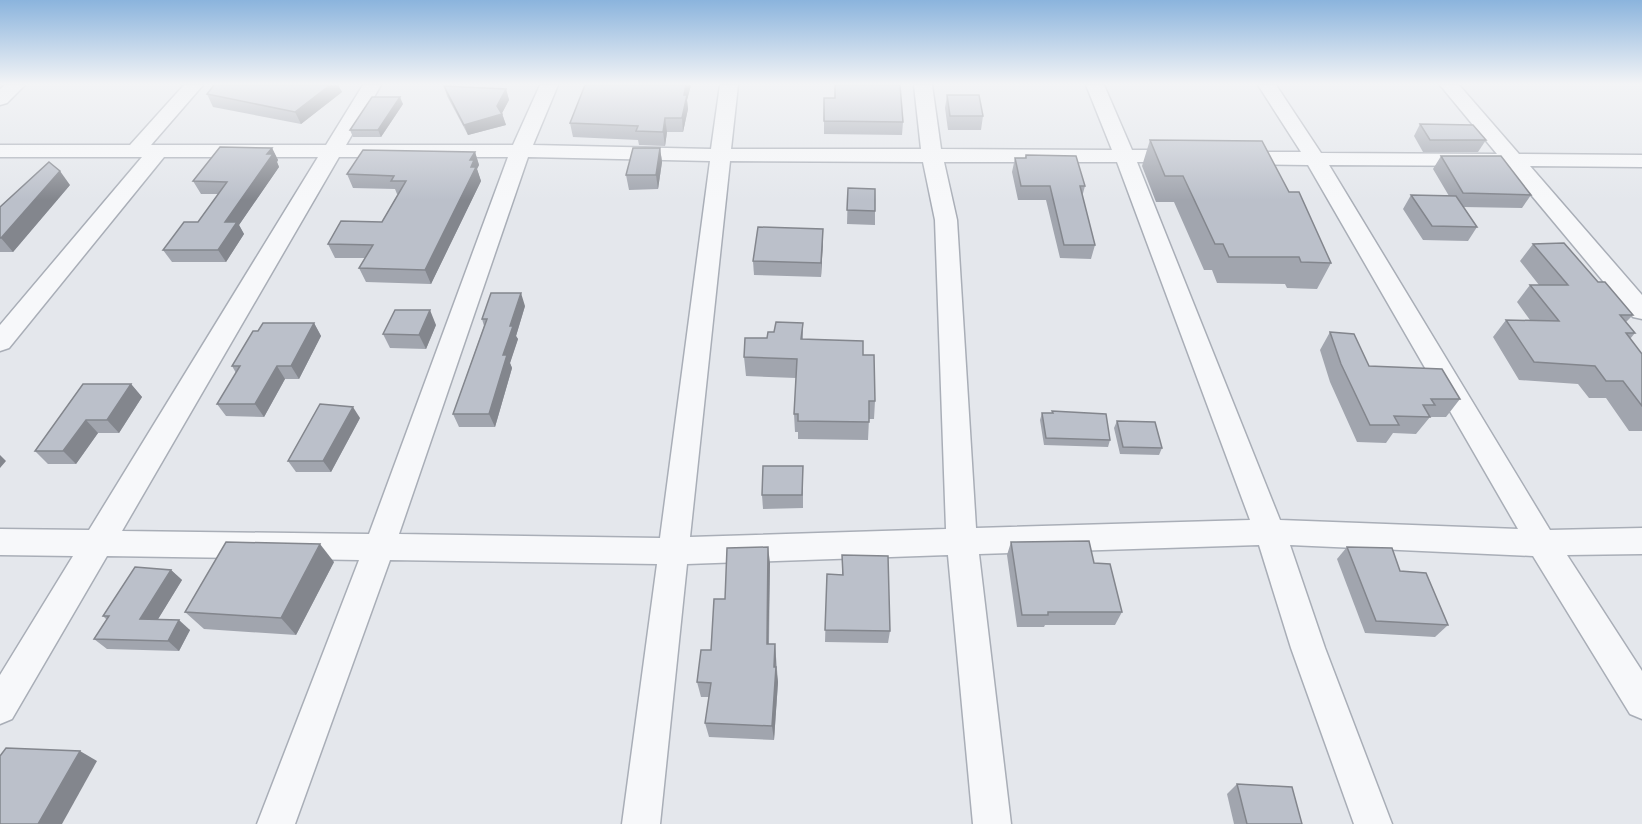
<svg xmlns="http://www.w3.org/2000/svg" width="1642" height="824" font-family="'DM Sans',sans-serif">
<rect width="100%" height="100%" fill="#e4e7ec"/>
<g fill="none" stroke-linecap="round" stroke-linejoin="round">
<g stroke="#a9aeb7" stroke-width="3">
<g id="minor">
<polygon points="5,85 25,85 7,103 0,105 0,89"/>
<path d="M184,85H203L151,145H326L363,85H381L346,145H513L540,85H558L533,145L711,149L720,85H738L731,149H921L914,85H932L941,149L1112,150L1086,85H1104L1132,150H1182L1189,152L1192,156L1189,160L1182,162H1137L1280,520L1518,529L1308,165L1235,164L1228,162L1225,158L1228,154L1235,152H1301L1258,85H1276L1321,153L1497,154L1440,85H1459L1519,154L1642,155V167L1530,166L1642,295V319L1633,317L1507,166L1329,165L1550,530L1642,528V554L1567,555L1642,671V719L1630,714L1533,556L1290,545L1325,648L1392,824H1354L1291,648L1259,545L979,554L1011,824H973L948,555L687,564L660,824H622L657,564L390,560L295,824H257L359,560L107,556L12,719L0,724V675L73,556L0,555V529L89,530L318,157H164L9,348L0,351V325L142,157H0V145H130ZM339,157H508L369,534L122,531ZM528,157L710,161L660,538L399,534ZM730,161L923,162L935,220L946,529L690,537ZM944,162H1117L1250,520L976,528L957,220Z"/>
</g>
</g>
<use href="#minor" fill="#f7f8fa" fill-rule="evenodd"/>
</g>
<g fill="#a1a5ae">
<polygon points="214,85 338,85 342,92 301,124 213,107 207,94"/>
<polygon points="585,85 691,85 687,100 688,109 683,132 667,132 665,146 639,145 638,140 573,137 570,123"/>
<polygon points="444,86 506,89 509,100 502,113 506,125 468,135 447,96"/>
<polygon points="947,95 983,116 981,130 948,130 945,108"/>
<polygon points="824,98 903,122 902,135 824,134"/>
<polygon points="403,104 381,137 353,137 350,130"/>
<polygon points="1420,124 1486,140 1478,152 1423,152 1414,136"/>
<polygon points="1150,140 1289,192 1331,263 1317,289 1287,288 1285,284 1217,283 1212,270 1204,270 1174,202 1156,202 1142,166"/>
<polygon points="272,148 278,160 277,162 279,167 239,225 244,234 226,262 172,262 163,250 198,222 218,194 201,194 193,181"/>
<polygon points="660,148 662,162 658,189 629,190 626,175"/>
<polygon points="475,152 479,165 477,169 481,181 431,284 366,282 359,268 365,258 335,258 328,244 382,222 398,194 397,194 395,189 353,188 347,174"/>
<polygon points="1026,155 1085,186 1082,197 1095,245 1091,259 1060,258 1046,200 1018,200 1012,172 1015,158 1025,158"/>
<polygon points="1441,156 1531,195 1522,208 1463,207 1477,227 1468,241 1423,240 1403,209 1411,195 1449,196 1433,169"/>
<polygon points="70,185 13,252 0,252 0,207"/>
<polygon points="848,188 875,211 875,225 847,224"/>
<polygon points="823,229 821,277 754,275 753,261"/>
<polygon points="1533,244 1598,282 1633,315 1626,322 1635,333 1630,339 1642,354 1642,431 1629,431 1606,398 1589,398 1578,384 1519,380 1493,337 1506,320 1530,320 1517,302 1530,285 1539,285 1520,261"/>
<polygon points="525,306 516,336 518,339 510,363 512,368 495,427 459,427 453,414 484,326 482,319"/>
<polygon points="314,323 321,336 299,379 285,379 264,417 226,416 217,404 236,373 232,366 258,331"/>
<polygon points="803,323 803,339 863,355 875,401 874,419 869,419 868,440 798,439 798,432 795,432 794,414 796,378 746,376 744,357 774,332"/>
<polygon points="436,325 426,349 390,348 383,334"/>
<polygon points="1330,332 1369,366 1460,399 1446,417 1430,417 1416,434 1393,433 1386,443 1357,442 1330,382 1320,350"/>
<polygon points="131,384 142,397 119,433 98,433 76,464 48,464 35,451"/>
<polygon points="1052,411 1110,440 1108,447 1044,445 1040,420 1042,413 1052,413"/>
<polygon points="360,418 331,472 296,472 288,461"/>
<polygon points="1117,421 1162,448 1159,455 1120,454 1114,428"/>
<polygon points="803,466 803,508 763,509 762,495"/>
<polygon points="1011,542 1094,563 1122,612 1115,625 1045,625 1044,627 1017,627 1007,555"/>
<polygon points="1347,547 1400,571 1448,625 1435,637 1365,633 1337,559"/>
<polygon points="842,555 890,631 888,643 825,642 827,574 842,575"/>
<polygon points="334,562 296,635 204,629 185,612"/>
<polygon points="770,563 769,644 775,644 778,682 774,740 709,737 705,723 709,697 701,697 697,682 711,650 725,599"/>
<polygon points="171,570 182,580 158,619 190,630 179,651 107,649 94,639 107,620 103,616"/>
<polygon points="1237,784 1302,824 1234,824 1227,794"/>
</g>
<g fill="#83868d">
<polygon points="330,85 338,85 342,92 301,124 295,112"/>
<polygon points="686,85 691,85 687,100 688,109 683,132 682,118 684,95"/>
<polygon points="506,89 509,100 501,115 502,114 506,125 468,135 464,125 497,106"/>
<polygon points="400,97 403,104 381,137 378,130"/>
<polygon points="665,118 667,132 665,146 663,132"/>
<polygon points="272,148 278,160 277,162 279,167 239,225 244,234 226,262 218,250 225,222 267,154"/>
<polygon points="660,148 662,162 658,189 656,175"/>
<polygon points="475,152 479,165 477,169 481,181 431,284 425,270 471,167 470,160"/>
<polygon points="60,171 70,185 13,252 1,238"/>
<polygon points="823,229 823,242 821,277 821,263"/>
<polygon points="521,293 525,306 516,336 518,339 510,363 512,368 495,427 489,414 510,326"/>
<polygon points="430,310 436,325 426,349 419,335"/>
<polygon points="314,323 321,336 299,379 291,366"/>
<polygon points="277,366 285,379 264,417 255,404"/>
<polygon points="131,384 142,397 119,433 107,420"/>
<polygon points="353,407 360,418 331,472 323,461"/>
<polygon points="86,420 98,433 76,464 63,451"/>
<polygon points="0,455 6,461 0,468"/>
<polygon points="320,544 334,562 296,635 281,618"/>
<polygon points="768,547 770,563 768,659 767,644"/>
<polygon points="171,570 182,580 152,629 140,619"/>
<polygon points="179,620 190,630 179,651 168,641"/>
<polygon points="775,644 776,660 775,682 774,667"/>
<polygon points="776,667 778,682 774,740 772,726"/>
<polygon points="80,751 97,761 62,824 38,824"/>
</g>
<g fill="#bbc0ca" stroke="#83868d" stroke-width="1.5">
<polygon points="214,85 330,85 295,112 207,94"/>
<polygon points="585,85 686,85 684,95 687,95 682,118 665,118 663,132 636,131 638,126 570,123"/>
<polygon points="835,85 900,85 903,122 824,121 824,98 835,98"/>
<polygon points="444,86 506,89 497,106 502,114 464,125"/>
<polygon points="947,95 979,95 983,116 950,116"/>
<polygon points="372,97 400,97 378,130 350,130"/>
<polygon points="1420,124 1473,125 1486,140 1430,140"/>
<polygon points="1150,140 1262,141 1289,192 1299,192 1331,263 1301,262 1299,257 1229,257 1223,244 1215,244 1183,176 1165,176"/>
<polygon points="220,147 272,148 267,154 273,154 225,222 237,222 218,250 163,250 184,222 198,222 227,182 193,181"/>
<polygon points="633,148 660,148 656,175 626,175"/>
<polygon points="363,150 475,152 470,160 474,160 471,167 476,167 425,270 359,268 373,245 328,244 341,221 382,222 406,181 391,181 394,176 347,174"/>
<polygon points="1026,155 1076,156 1085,186 1080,186 1095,245 1064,245 1050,186 1021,186 1015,158 1026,158"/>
<polygon points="1441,156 1501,156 1531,195 1463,193"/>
<polygon points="49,162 60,171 1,238 0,238 0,207"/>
<polygon points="848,188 875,189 875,211 847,210"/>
<polygon points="1411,195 1456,196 1477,227 1432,226"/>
<polygon points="758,227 823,229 821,263 753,261"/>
<polygon points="1564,243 1598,282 1605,282 1633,315 1620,315 1635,333 1626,333 1642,354 1642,406 1623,381 1606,381 1595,366 1534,362 1506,320 1559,321 1530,285 1568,285 1533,244"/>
<polygon points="491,293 521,293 510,326 513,326 503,355 507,355 489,414 453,414 487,319 482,319"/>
<polygon points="395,310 430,310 419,335 383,334"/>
<polygon points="776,322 803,323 801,339 863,341 863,355 874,355 875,401 869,401 869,422 798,421 798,414 794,414 797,359 744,357 745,338 767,338 768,332 774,332"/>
<polygon points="263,323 314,323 291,366 277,366 255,404 217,404 240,366 232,366 253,331 258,331"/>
<polygon points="1330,332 1354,334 1369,366 1442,369 1460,399 1431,399 1435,405 1423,405 1430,417 1394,416 1399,425 1370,425 1341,364"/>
<polygon points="83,384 131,384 107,420 86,420 63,451 35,451"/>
<polygon points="320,404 353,407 323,461 288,461"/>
<polygon points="1052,411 1106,414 1110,440 1046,438 1042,413 1053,413"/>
<polygon points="1117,421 1155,422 1162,448 1123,447"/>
<polygon points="763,466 803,466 802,495 762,495"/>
<polygon points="1089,541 1094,563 1110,564 1122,612 1048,612 1048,615 1022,615 1011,542"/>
<polygon points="226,542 320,544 281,618 185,612"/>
<polygon points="768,547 767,644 775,644 774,667 776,667 772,726 705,723 711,683 697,682 701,650 711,650 714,599 725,599 727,548"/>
<polygon points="1347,547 1392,548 1400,571 1426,573 1448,625 1376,621"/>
<polygon points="842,555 888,556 890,631 825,630 827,574 843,575"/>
<polygon points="135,567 171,570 140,619 179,620 168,641 94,639 109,616 103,616"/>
<polygon points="6,748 80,751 38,824 0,824 0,756"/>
<polygon points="1237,784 1292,787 1302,824 1247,824"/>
</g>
<linearGradient id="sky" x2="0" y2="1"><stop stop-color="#8bb4dd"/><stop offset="0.42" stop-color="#f3f4f6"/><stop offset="1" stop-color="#f3f4f6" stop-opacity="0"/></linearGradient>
<rect width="1642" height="200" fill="url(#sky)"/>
</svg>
